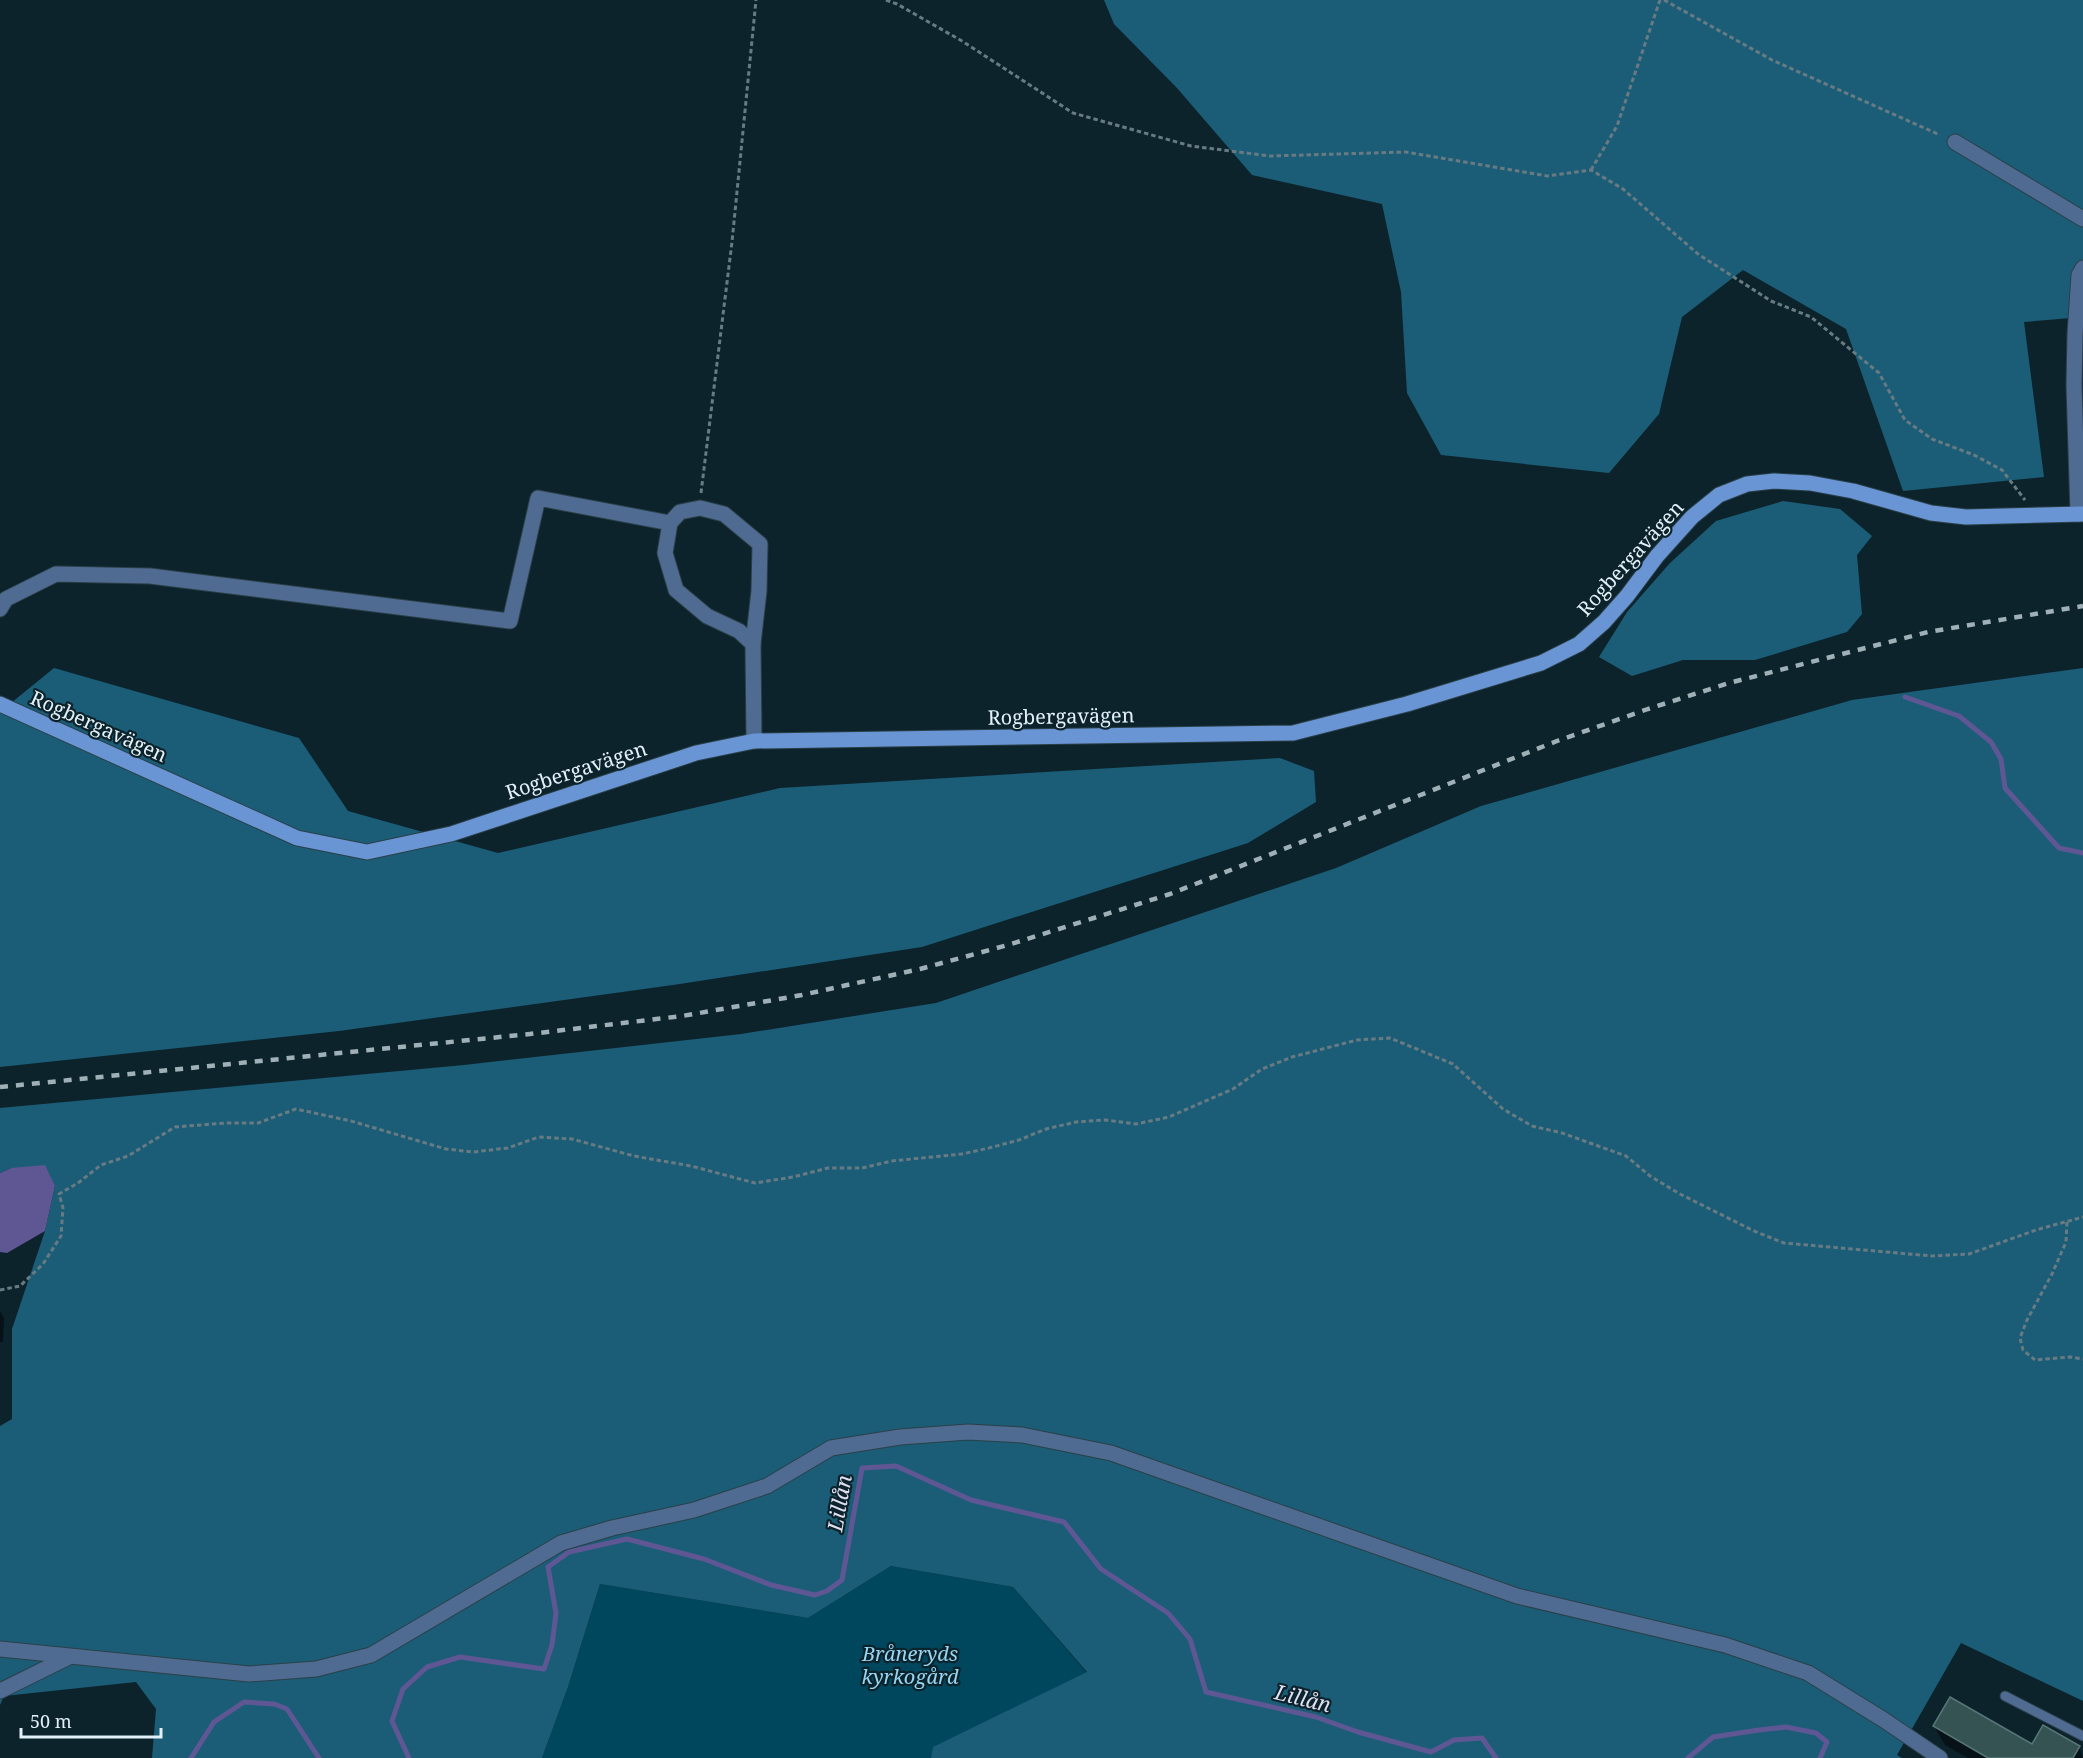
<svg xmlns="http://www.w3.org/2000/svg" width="2083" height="1758" font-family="'Noto Serif',serif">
<rect width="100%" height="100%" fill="#0c232c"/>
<polygon fill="#00465d" points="891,1566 1013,1587 1087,1673 1135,1758 542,1758 568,1687 600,1584 808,1618"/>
<g fill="#1b5d77">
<polygon points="1104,0 2083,0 2083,317 2024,322 2044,477 1903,491 1846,329 1743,270 1682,317 1659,414 1609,473 1441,455 1407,393 1401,292 1382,204 1252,175 1177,88 1114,24"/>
<polygon points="1783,501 1840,509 1872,536 1857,555 1862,614 1847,632 1755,660 1683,660 1632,676 1599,657 1627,612 1670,563 1716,521"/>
<polygon points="54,668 299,738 348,811 498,853 780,788 1280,758 1314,771 1316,802 1248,843 922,947 673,985 339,1031 0,1067 0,712"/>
<polygon points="2083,668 2083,1701 1961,1643 1897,1755 1902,1758 931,1758 933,1747 1087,1672 1013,1587 891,1566 808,1618 600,1584 568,1687 542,1758 152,1758 156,1709 136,1682 4,1696 0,1705 0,1426 12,1419 12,1329 45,1231 55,1186 11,1168 0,1173 0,1108 464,1065 741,1034 936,1003 1336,868 1481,806 1852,700"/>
</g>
<polygon fill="#5e5794" points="45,1165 55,1186 45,1231 7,1253 0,1252 0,1173 11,1168"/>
<g fill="#0007">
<polygon points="0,1311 4,1318 3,1342 0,1342"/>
<polygon points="1934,1726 2033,1746 2079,1747 2083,1758 1968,1758 1945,1745"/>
</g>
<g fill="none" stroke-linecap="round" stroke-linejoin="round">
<g stroke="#5e5794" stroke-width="5">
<polyline points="1905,697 1959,716 1991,742 2001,759 2005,788 2059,848 2083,853"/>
<polyline points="191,1758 214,1722 244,1702 274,1704 287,1709 319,1758"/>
<polyline points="409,1758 392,1721 403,1689 427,1667 460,1657 544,1669 552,1645 556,1613 548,1567 569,1552 627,1539 704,1559 771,1585 815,1595 827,1591 842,1580 862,1468 896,1466 971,1500 1064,1522 1101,1569 1168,1613 1190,1639 1206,1692 1316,1717 1358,1732 1431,1752 1454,1740 1482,1738 1496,1758"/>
<polyline points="1688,1758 1713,1737 1759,1730 1786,1727 1816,1733 1827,1742 1820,1758"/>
</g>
</g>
<polygon fill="#365354" stroke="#587677" stroke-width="1.5" points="1950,1697 2032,1744 2043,1725 2080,1746 2073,1758 1988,1758 1933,1726"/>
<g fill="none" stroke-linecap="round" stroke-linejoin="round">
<g stroke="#2a4048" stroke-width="11">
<polyline id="lane" points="2005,1696 2083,1736"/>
</g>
<g stroke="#2a4048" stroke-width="17">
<g id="street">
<polyline points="1955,142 2083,219"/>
<polyline points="2078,514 2074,385 2075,334 2079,275 2083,268"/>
<polyline points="670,523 680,512 700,508 724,514 760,544 759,591 753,644"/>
<polyline points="0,609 6,599 56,574 150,576 510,621 538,498 670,523 665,553 676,590 707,616 739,631 753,644 754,741"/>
<polyline points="0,1649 249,1674 316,1669 371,1655 561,1543 612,1528 694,1510 767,1486 831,1448 900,1437 968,1432 1022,1435 1111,1453 1517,1596 1725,1645 1808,1673 1884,1720 1940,1758"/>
<polyline points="0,1691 69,1657"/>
</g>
</g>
<g stroke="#2a4048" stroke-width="17">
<polyline id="secondary" points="0,704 297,838 367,852 451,834 696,753 754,741 1293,733 1407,704 1541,663 1579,644 1604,622 1627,596 1657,556 1692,517 1719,495 1747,484 1774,481 1810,483 1853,491 1931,513 1966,517 2083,514"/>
</g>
<g stroke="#687b83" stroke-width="3" stroke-dasharray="4.5 3" stroke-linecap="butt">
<polyline points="886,0 897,4 962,41 1073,113 1191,146 1270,156 1406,152 1547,176 1591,170 1623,189 1698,254 1771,301 1811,317 1879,373 1905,420 1932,439 1974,455 2002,470 2025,500"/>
<polyline points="1664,0 1772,60 1940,135"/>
<polyline points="1591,170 1617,126 1660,0"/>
<polyline points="701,493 732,242 756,0"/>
<polyline points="2067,1222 2066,1242 2052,1274 2027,1320 2020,1338 2023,1350 2035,1360 2070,1357 2083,1359"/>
<polyline points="0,1290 20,1286 43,1264 61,1236 63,1208 59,1194 78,1183 101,1165 128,1156 175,1127 226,1123 258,1123 296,1109 351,1121 446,1149 473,1152 508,1148 539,1137 572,1139 634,1156 691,1166 755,1183 793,1177 828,1168 862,1168 892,1161 962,1154 989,1148 1019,1140 1046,1129 1076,1122 1105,1120 1136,1124 1169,1117 1233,1089 1262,1069 1292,1057 1357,1040 1390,1038 1453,1064 1503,1109 1532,1126 1562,1133 1626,1156 1650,1176 1680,1194 1754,1231 1784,1243 1932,1256 1969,1254 2036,1230 2083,1217"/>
</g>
<use href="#lane" stroke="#506b92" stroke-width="9"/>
<use href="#street" stroke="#506b92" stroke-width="15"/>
<use href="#secondary" stroke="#6a95d5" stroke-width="15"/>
<polyline stroke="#9fb0b7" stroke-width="4.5" stroke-dasharray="8 8" stroke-linecap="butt" points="0,1087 530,1034 682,1016 802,995 920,969 1008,945 1170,894 1557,741 1648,709 1729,683 1928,632 2083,606"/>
</g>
<g text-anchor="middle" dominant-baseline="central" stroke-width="4.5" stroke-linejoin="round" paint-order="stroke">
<g font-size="20" fill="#e2f0f7" stroke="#0c232c">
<text transform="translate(1630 558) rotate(-48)">Rogbergavägen</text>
<text transform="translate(1061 716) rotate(-1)">Rogbergavägen</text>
<text transform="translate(99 726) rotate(24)">Rogbergavägen</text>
<text transform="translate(576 770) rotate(-18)">Rogbergavägen</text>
</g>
<g font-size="20" font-style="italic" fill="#97d5f2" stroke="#0c232c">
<text x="910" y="1653">Bråneryds<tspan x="910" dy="23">kyrkogård</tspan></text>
</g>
<g font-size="21" font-style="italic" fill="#e0e0f2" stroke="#0c232c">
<text transform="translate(839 1503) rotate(-80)">Lillån</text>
<text transform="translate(1303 1698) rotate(14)">Lillån</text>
</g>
</g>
<path d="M21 1728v9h140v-9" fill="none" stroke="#e2f0f7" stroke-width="3"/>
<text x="30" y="1728" font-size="18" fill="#e2f0f7" stroke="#0c232c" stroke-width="4.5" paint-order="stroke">50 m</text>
</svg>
